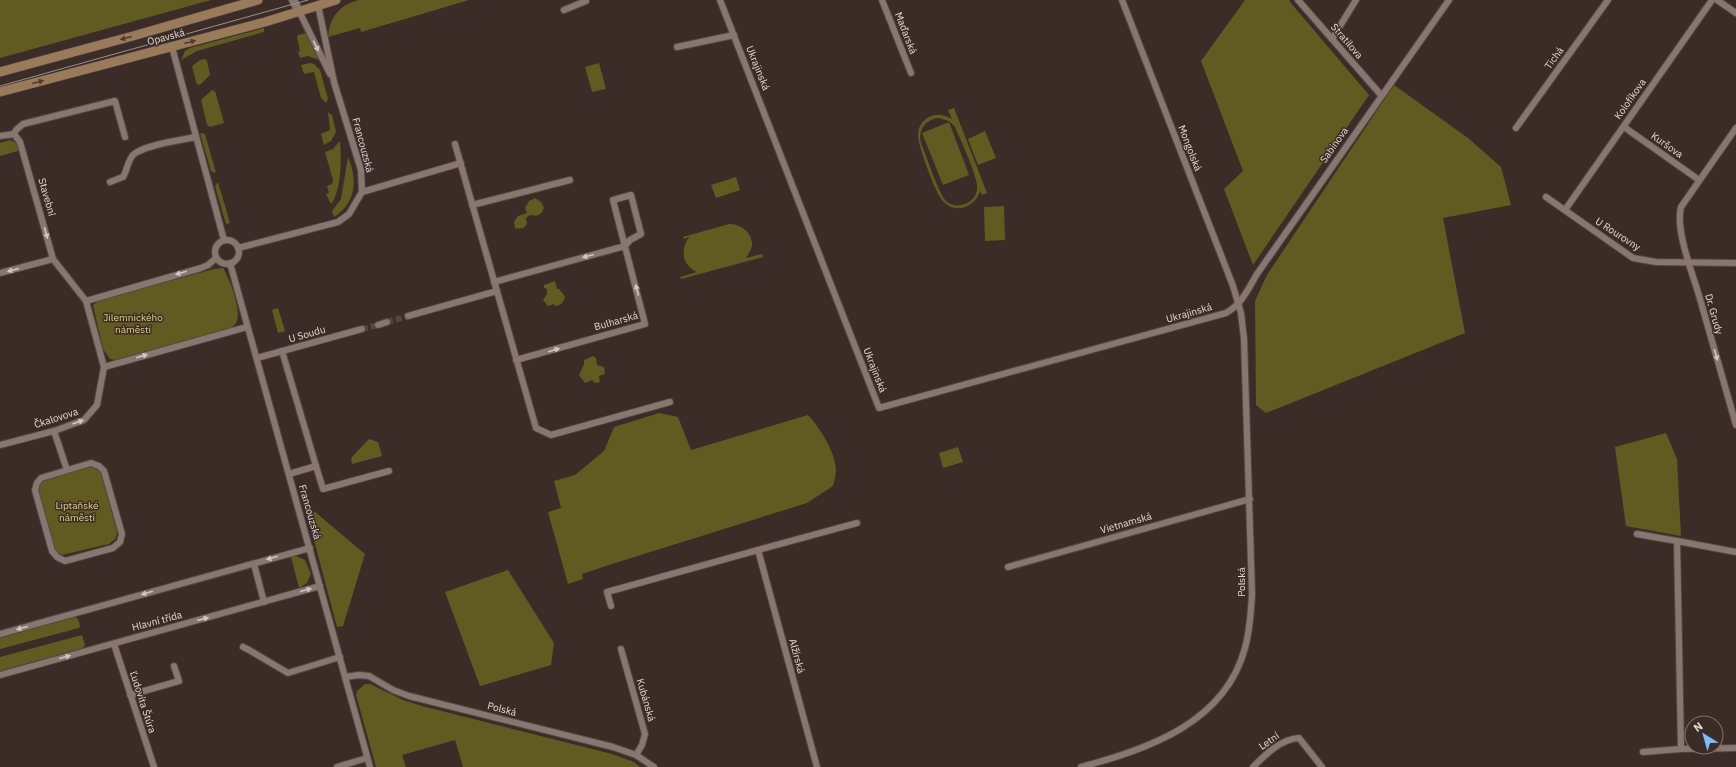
<svg xmlns="http://www.w3.org/2000/svg" width="1736" height="767" font-family="'IBM Plex Sans',sans-serif">
<rect width="100%" height="100%" fill="#3b2c27"/>
<g fill="#615b22" fill-rule="evenodd">
<polygon points="0,0 211,0 0,58"/>
<path d="M359,0H469L361,32L360,28L328,37C330,17 339,5 359,0Z"/>
<polygon points="1245,0 1290,0 1290,2 1369,95 1253,265 1224,189 1243,171 1201,61"/>
<polygon points="264,28 264,32 197,51 181,60 185,51 190,48"/>
<polygon points="307,33 320,60 319,60 308,56 300,58 298,52 300,51 297,37 298,35"/>
<polygon points="205,59 207,61 210,75 201,84 198,85 196,82 192,66 200,60"/>
<polygon points="310,63 314,64 320,70 328,99 326,103 321,98 314,72 304,74 301,65"/>
<polygon points="599,63 606,89 592,92 585,67"/>
<polygon points="1394,85 1468,138 1501,167 1511,205 1443,218 1465,333 1266,413 1256,405 1255,301 1267,275"/>
<polygon points="212,90 215,91 224,123 210,127 207,125 201,100"/>
<path d="M954,108L987,193L982,195L980,191C975,208 954,215 942,200C936,194 917,143 918,135C918,127 922,121 929,117C937,113 944,115 952,119L948,110ZM938,118L949,121L955,127C961,141 976,173 977,185C979,201 960,211 947,202C939,195 926,155 921,143C918,130 925,120 938,118Z"/>
<polygon points="328,112 332,115 336,132 331,141 324,145 321,134 330,130"/>
<polygon points="949,122 969,175 943,185 922,133"/>
<polygon points="985,131 996,158 978,165 968,139"/>
<polygon points="200,133 205,134 216,173 211,171"/>
<polygon points="10,140 19,144 21,150 0,156 0,143"/>
<path d="M339,142H340C342,157 341,193 331,204L326,194L329,193L327,186L332,184L333,180L325,152L333,149Z"/>
<path d="M348,157C358,180 356,203 334,217L332,211L341,199Z"/>
<polygon points="736,177 740,190 716,198 711,185"/>
<polygon points="218,182 230,223 226,224 215,186"/>
<path d="M535,198L541,202L544,208C541,215 538,217 530,215L526,218L527,224C524,229 521,229 515,228L514,222L518,216L527,213L525,208L529,201Z"/>
<polygon points="1004,206 1005,240 985,241 984,207"/>
<path d="M729,224C741,224 753,233 752,246C751,250 748,255 746,258L762,254L763,257L681,279L680,277L697,272C682,265 680,250 689,237L684,239L683,237Z"/>
<path d="M223,268C230,280 241,308 237,321C236,324 233,326 231,328L115,360L110,359L103,349L93,305L99,300L214,269Z"/>
<path d="M555,281L557,289H560V291L562,292L565,297C563,303 561,306 555,306L554,304L548,306L543,300L547,294V289L544,288V285Z"/>
<polygon points="278,308 285,331 278,333 272,310"/>
<polygon points="593,356 596,358 597,365 604,367 605,374 599,376 600,382 595,383 592,380 585,383 579,375 584,364 584,360"/>
<path d="M659,413L678,417L691,450L808,415C820,428 835,451 836,470C836,475 834,481 833,486L807,503L612,564L582,574L583,579L568,584L548,512L561,508L554,481L575,475L604,451L614,427Z"/>
<polygon points="1666,433 1677,459 1681,536 1626,526 1615,447"/>
<polygon points="369,439 378,442 382,456 352,464 351,458"/>
<polygon points="958,447 963,462 943,468 939,453"/>
<polygon points="88,466 100,470 117,531 116,538 109,544 62,555 57,552 52,546 37,491 38,484 43,479"/>
<polygon points="314,511 365,554 343,626 337,627 310,525"/>
<polygon points="296,556 305,560 311,574 307,583 299,588 291,557"/>
<polygon points="508,570 554,643 551,665 480,686 445,592"/>
<polygon points="75,617 78,619 80,626 79,628 0,649 0,638"/>
<polygon points="82,635 85,645 83,648 0,671 0,657"/>
<polygon points="365,684 370,684 403,700 422,706 612,754 634,762 640,767 463,767 455,740 402,755 406,767 376,767 356,695 357,691"/>
</g>
<g fill="none" stroke-linecap="round" stroke-linejoin="round">
<g stroke="#544641" stroke-width="6" stroke-dasharray="6 3" stroke-linecap="butt">
<polyline points="387,322 408,316"/>
<polyline points="362,329 378,325"/>
</g>
<g stroke="#554843" stroke-width="8">
<g id="minor">
<path d="M720,0L879,408L1226,313C1242,304 1248,289 1257,274L1449,0"/>
<polyline points="882,0 911,73"/>
<polyline points="1298,0 1381,95"/>
<polyline points="1717,0 1736,13"/>
<polyline points="564,10 586,1"/>
<polyline points="299,11 330,74"/>
<polyline points="1332,39 1356,0"/>
<polyline points="172,47 224,240"/>
<polyline points="677,47 734,35"/>
<polyline points="1624,127 1699,180"/>
<polyline points="1516,128 1608,0"/>
<path d="M1736,128L1681,207C1675,231 1693,274 1700,299C1712,341 1724,383 1736,425"/>
<polyline points="14,134 16,130 23,124 115,101 125,137"/>
<polyline points="0,136 14,134 20,142 53,259"/>
<polyline points="455,144 536,428 551,435 670,402"/>
<path d="M110,182L123,177C127,171 128,160 133,155C143,145 182,140 196,137"/>
<polyline points="362,192 461,163"/>
<polyline points="1546,197 1633,258 1656,262 1736,263"/>
<polyline points="472,205 570,180"/>
<polyline points="1565,210 1712,0"/>
<circle cx="227" cy="252" r="12"/>
<polyline points="238,248 338,222 349,214 362,192 361,170 334,82 318,5"/>
<polyline points="230,263 370,767"/>
<polyline points="0,273 53,259 86,301 104,367 97,405 84,420 54,431 0,445"/>
<polyline points="494,282 625,246 630,240 641,234 631,195 613,200 645,324 516,360"/>
<polyline points="86,301 201,268 208,265 216,258"/>
<polyline points="408,316 497,291"/>
<polyline points="378,325 387,322"/>
<polyline points="282,351 316,466"/>
<polyline points="257,358 362,329"/>
<polyline points="104,367 247,327"/>
<polyline points="54,431 67,470"/>
<polygon points="91,463 99,466 104,471 122,534 120,542 113,548 65,561 57,557 52,551 35,490 37,483 41,478"/>
<polyline points="289,474 316,466 323,489 389,471"/>
<polyline points="1637,534 1677,541"/>
<polyline points="758,550 857,523"/>
<polyline points="1736,552 1677,541 1681,749 1736,748"/>
<polyline points="254,564 264,602"/>
<polyline points="1008,567 1250,499"/>
<polyline points="611,606 607,592 758,550 817,767"/>
<polyline points="0,634 310,548"/>
<polyline points="114,644 154,767"/>
<polyline points="243,647 249,650 288,673 340,657"/>
<polyline points="621,649 645,734 642,745 636,755"/>
<polyline points="0,675 320,586"/>
<polyline points="345,677 359,675 369,676 393,690 409,696 613,747 636,755 654,767"/>
<polyline points="130,695 179,681 174,666"/>
<polyline points="1643,752 1681,749"/>
<polyline points="337,767 367,758"/>
<path d="M1081,767C1148,749 1225,723 1245,648C1250,630 1251,612 1252,594L1244,339L1241,313L1233,286L1122,0"/>
<path d="M1253,767C1266,754 1281,739 1299,738L1322,767"/>
</g>
</g>
<g stroke="#554843" stroke-width="10">
<polyline id="tertiary" points="293,0 299,11"/>
</g>
<g stroke="#554843" stroke-width="10">
<g id="secondary">
<polyline points="0,72 133,36 258,0"/>
<polyline points="0,92 265,22 336,0"/>
</g>
</g>
<use href="#minor" stroke="#887670" stroke-width="6"/>
<use href="#tertiary" stroke="#887670" stroke-width="8"/>
<use href="#secondary" stroke="#997a5b" stroke-width="9"/>
<polyline stroke="#9c908b" stroke-width="1" points="0,86 308,0"/>
</g>
<defs><path id="oneway-solid" d="M-6-.8H1V-3.2L6.5 0L1 3.2V.8H-6Z"/></defs>
<g fill="#4e3c31">
<use href="#oneway-solid" transform="translate(126 38) rotate(165)"/>
<use href="#oneway-solid" transform="translate(190 42) rotate(-15)"/>
<use href="#oneway-solid" transform="translate(38 82) rotate(-15)"/>
</g>
<g fill="#d2c7c2">
<use href="#oneway-solid" transform="translate(316 46) rotate(64)"/>
<use href="#oneway-solid" transform="translate(46 233) rotate(74)"/>
<use href="#oneway-solid" transform="translate(588 256) rotate(165)"/>
<use href="#oneway-solid" transform="translate(13 270) rotate(165)"/>
<use href="#oneway-solid" transform="translate(181 273) rotate(164)"/>
<use href="#oneway-solid" transform="translate(637 290) rotate(-105)"/>
<use href="#oneway-solid" transform="translate(554 350) rotate(-16)"/>
<use href="#oneway-solid" transform="translate(1716 355) rotate(74)"/>
<use href="#oneway-solid" transform="translate(142 356) rotate(-16)"/>
<use href="#oneway-solid" transform="translate(78 422) rotate(-20)"/>
<use href="#oneway-solid" transform="translate(272 558) rotate(164)"/>
<use href="#oneway-solid" transform="translate(306 590) rotate(-15)"/>
<use href="#oneway-solid" transform="translate(147 593) rotate(164)"/>
<use href="#oneway-solid" transform="translate(203 619) rotate(-15)"/>
<use href="#oneway-solid" transform="translate(22 628) rotate(165)"/>
<use href="#oneway-solid" transform="translate(65 657) rotate(-15)"/>
</g>
<g text-anchor="middle" dominant-baseline="central" stroke-width="3" stroke-linejoin="round" paint-order="stroke">
<g font-size="10" fill="#e5dbd7" stroke="#3b2c27">
<text transform="translate(906 33) rotate(69)">Maďarská</text>
<text transform="translate(166 37) rotate(-15)">Opavská</text>
<text transform="translate(1347 41) rotate(49)">Stratilova</text>
<text transform="translate(1554 58) rotate(-54)">Tichá</text>
<text transform="translate(758 68) rotate(68)">Ukrajinská</text>
<text transform="translate(1630 99) rotate(-55)">Kolofíkova</text>
<text transform="translate(363 145) rotate(75)">Francouzská</text>
<text transform="translate(1334 145) rotate(-55)">Sabinova</text>
<text transform="translate(1667 145) rotate(35)">Kuršova</text>
<text transform="translate(1190 148) rotate(69)">Mongolská</text>
<text transform="translate(47 197) rotate(74)">Stavební</text>
<text transform="translate(1618 234) rotate(33)">U Rourovny</text>
<text transform="translate(1189 313) rotate(-16)">Ukrajinská</text>
<text transform="translate(1714 314) rotate(74)">Dr. Grudy</text>
<text transform="translate(616 321) rotate(-16)">Bulharská</text>
<text transform="translate(307 334) rotate(-16)">U Soudu</text>
<text transform="translate(875 370) rotate(69)">Ukrajinská</text>
<text transform="translate(56 418) rotate(-18)">Čkalovova</text>
<text transform="translate(310 512) rotate(74)">Francouzská</text>
<text transform="translate(1126 523) rotate(-16)">Vietnamská</text>
<text transform="translate(1241 582) rotate(-90)">Polská</text>
<text transform="translate(157 621) rotate(-15)">Hlavní třída</text>
<text transform="translate(797 656) rotate(75)">Alžírská</text>
<text transform="translate(646 700) rotate(74)">Kubánská</text>
<text transform="translate(143 702) rotate(72)">Ľudovíta Štúra</text>
<text transform="translate(502 709) rotate(14)">Polská</text>
<text transform="translate(1269 741) rotate(-36)">Letní</text>
</g>
<g font-size="10" fill="#dfd680" stroke="#3b2c27">
<text x="133" y="317">Jilemnického<tspan x="133" dy="12">náměstí</tspan></text>
<text x="77" y="505">Liptaňské<tspan x="77" dy="12">náměstí</tspan></text>
</g>
</g>
<g transform="translate(1704 735) rotate(323)"><circle r="19" fill="#3b2c27" stroke="#7f726d"/>
<path d="M0-3L7 15L0 10L-7 15Z" fill="#7ebdf9"/>
<text y="-6" font-size="11" font-weight="bold" text-anchor="middle" fill="#e5dbd7">N</text>
</g>
</svg>
